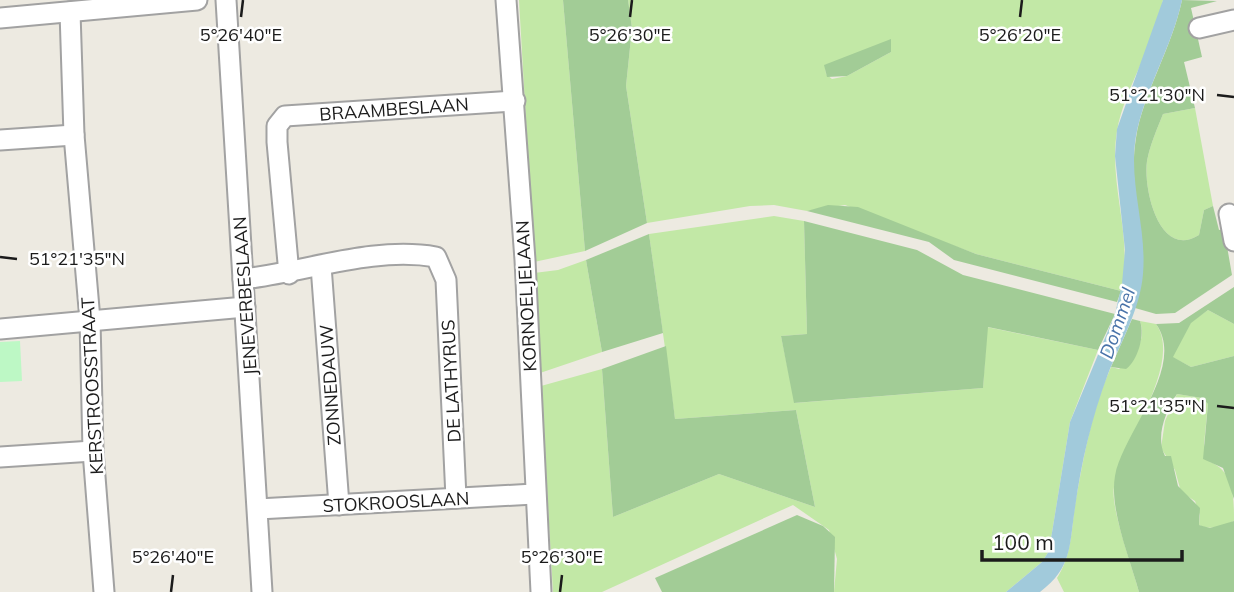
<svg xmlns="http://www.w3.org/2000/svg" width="1234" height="592" font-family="Mulish,sans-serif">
<rect width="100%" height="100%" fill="#edeae1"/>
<g fill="#c2e8a6" fill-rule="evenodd">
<polygon points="519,0 563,0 585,251 534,262"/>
<path d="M628,0H1163C1155,46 1125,86 1117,131C1108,185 1134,239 1121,291L976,254L845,205L807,211L774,205L750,206L647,223L626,86L632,28ZM891,52L847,76L832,79L826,74L825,65Z"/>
<path d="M1195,108L1213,206L1204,210L1199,235C1159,260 1143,188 1147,161C1150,145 1157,129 1163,114Z"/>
<polygon points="774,216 804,221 807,334 781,336 795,403 983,388 987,327 1098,350 1070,422 1049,551 1042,562 1006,592 834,592 837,559 829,530 793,505 602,592 553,592 541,386 602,369 613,517 719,474 815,507 796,410 675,419 649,234"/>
<polygon points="586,260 602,352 540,373 534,273 558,270"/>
<polygon points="1208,310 1234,324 1234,356 1191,367 1172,357 1191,322"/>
<path d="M1140,321L1156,324C1184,363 1121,444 1114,487C1110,507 1133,569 1139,592H1064L1057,578C1073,554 1071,526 1076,499C1084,455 1092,409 1111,367L1119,369C1134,356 1147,342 1140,321Z"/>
<path d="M1177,394L1202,398L1208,404L1204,444L1210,462C1234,471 1234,498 1234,521C1223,526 1210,531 1199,525L1200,515L1195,501L1181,492L1175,470L1161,448L1165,421Z"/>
</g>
<g fill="#a2cc96">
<polygon points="563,0 628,0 632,28 626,86 647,223 585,251"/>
<path d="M1182,0L1217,1L1191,8L1202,57L1184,62L1195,108L1163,114C1157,129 1150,145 1147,161C1143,188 1159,260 1199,235L1204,210L1213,206L1219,230L1224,229L1232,275L1175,313L1156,314L1135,308C1154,245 1126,198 1136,138C1143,93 1172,48 1182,0Z"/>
<polygon points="891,39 891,52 847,76 827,77 824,65"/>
<polygon points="828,205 858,207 976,254 1121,291 1117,302 954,260 929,242 807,211"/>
<polygon points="804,221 917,250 963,275 1115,314 1098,350 988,327 983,388 794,403 781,336 807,334"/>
<polygon points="649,234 663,333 602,352 586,260"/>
<path d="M1234,287V324L1208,310L1191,323L1173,357L1191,367L1234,356V499L1223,468L1203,459L1208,404L1202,398L1177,394C1166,411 1155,436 1165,456H1171L1178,486L1200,508L1199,525L1210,528L1234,521V592H1139C1130,559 1109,509 1115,476C1122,434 1187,367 1156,324L1179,323Z"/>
<path d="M1132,319L1140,321C1145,335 1138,360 1126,369L1111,367Z"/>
<polygon points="666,346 675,419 796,410 815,507 719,474 613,517 602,369"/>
<polygon points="797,515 823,526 835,537 834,592 662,592 655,578"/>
</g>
<polygon fill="#bdf8c5" points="20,341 22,381 0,382 0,342"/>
<path fill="#a1cadb" d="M1163,0H1182C1172,47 1145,89 1136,136C1128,183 1147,227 1143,274C1140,310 1121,341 1108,374C1092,417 1081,462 1075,508C1069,545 1073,567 1040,592H1006L1042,562L1049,551L1070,422L1115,314L1122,284L1125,250L1115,156L1117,129Z"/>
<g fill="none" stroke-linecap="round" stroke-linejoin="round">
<g stroke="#a2a2a2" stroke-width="23">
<g id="minor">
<polyline points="226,0 262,592"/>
<polyline points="506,0 525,260 541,592"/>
<polyline points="70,12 74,135 90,320 93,451 104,592"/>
<polyline points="0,18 197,0"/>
<polyline points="1199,28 1234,20"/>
<polyline points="0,140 74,135"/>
<polyline points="1229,214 1234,241"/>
<polyline points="321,266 339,505"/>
<polyline points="289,274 277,142 277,126 285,116 515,101"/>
<path d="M243,279C306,272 373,246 436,257L446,280L456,498"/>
<polyline points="0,329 245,307"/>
<polyline points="0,457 93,451"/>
<polyline points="258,509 534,494"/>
</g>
</g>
<use href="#minor" stroke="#fff" stroke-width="19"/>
</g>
<path fill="none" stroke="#1b1b1b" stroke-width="2.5" d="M241,17L243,0M630,17L632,0M1020,17L1022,0M1217,95L1234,97M0,257L17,259M1217,406L1234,408M171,592L173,575M560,592L562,575"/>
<g text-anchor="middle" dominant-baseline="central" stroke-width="5" stroke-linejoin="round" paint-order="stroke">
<g font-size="18" fill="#1b1b1b" stroke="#fff">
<text transform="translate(394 109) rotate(-4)">BRAAMBESLAAN</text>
<text transform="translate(245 296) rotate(-94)">JENEVERBESLAAN</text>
<text transform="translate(526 296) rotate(-93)">KORNOELJELAAN</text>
<text transform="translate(451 381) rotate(-93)">DE LATHYRUS</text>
<text transform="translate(330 385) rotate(-94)">ZONNEDAUW</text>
<text transform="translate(92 386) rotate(-93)">KERSTROOSSTRAAT</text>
<text transform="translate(396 502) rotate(-3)">STOKROOSLAAN</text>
</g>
<g font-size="19" font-style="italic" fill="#4973a9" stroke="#fff">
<text transform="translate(1117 323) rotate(-71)">Dommel</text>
</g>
</g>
<g font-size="18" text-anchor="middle" fill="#1b1b1b" stroke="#fff" stroke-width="5" stroke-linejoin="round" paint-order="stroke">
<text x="241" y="41">5°26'40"E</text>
<text x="630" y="41">5°26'30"E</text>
<text x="1020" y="41">5°26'20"E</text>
<text x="1157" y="101">51°21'30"N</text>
<text x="77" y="265">51°21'35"N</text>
<text x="1157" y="412">51°21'35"N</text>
<text x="173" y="563">5°26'40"E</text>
<text x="562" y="563">5°26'30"E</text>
</g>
<path d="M982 550v10h200v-10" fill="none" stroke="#1b1b1b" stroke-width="3.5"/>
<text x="992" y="550" font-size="21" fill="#1b1b1b" stroke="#ffffff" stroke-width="5" paint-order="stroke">100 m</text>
</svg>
